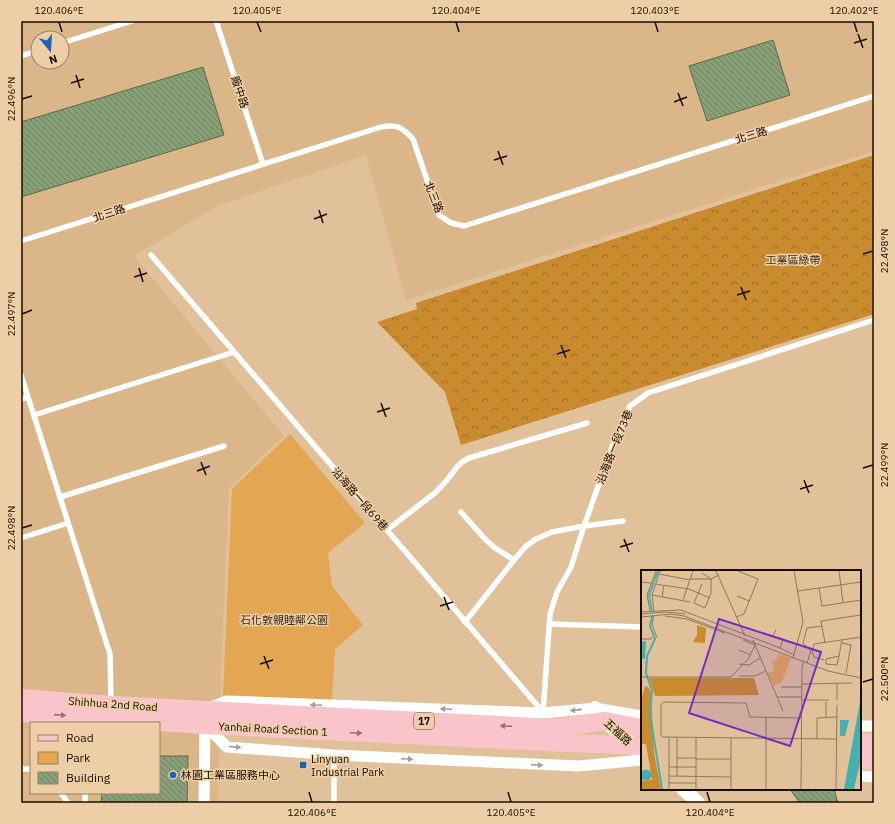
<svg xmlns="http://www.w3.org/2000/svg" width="895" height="824" font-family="'IBM Plex Sans','Noto Sans TC',sans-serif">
<defs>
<pattern id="forest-crowns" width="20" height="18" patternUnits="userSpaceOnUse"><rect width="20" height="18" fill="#c98b2e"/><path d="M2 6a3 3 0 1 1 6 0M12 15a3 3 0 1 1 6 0" fill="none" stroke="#a27025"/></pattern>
<pattern id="building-back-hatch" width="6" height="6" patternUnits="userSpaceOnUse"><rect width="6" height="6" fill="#88a078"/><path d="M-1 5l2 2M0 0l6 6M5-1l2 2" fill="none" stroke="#6e8160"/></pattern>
</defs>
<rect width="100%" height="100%" fill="#e0c19a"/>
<path fill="#dab688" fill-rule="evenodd" d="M21,21H874V151L406,300L366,155L217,206L134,256L284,436L229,488L221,669L218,803H21ZM38,38H62V62H38ZM31,723H159V793H31Z"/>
<polygon fill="url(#forest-crowns)" points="874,155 874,314 461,445 445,392 377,322 417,309 416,303"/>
<polygon fill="#e3a754" points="290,434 365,523 328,553 332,586 363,625 335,649 332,702 223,696 232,489"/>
<g fill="url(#building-back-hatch)" stroke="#566c47">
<polygon points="773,40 790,95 707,121 689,66"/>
<polygon points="203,67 224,135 21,197 21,122"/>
<polygon points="159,756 188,756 187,803 101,803 102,793 159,793"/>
<polygon points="790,789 834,789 838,803 800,803"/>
</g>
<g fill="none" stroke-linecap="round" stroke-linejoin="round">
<g stroke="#fff" stroke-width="5.5">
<polyline points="216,21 263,164"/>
<polyline points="62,43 132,21"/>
<polyline points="21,56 38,50"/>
<path d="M21,241L381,127C397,124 402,127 413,139L439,215L451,223L464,226L874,96"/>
<polyline points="151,255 543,712"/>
<polyline points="21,375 110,654 111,702"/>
<polyline points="21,399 28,397"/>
<polyline points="34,415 234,352"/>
<polyline points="60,497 224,446"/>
<polyline points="461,512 485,539 495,548 514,560"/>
<polyline points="387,530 436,492 447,480 457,467 462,462 469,458 587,423"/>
<polyline points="21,538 68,523"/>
<polyline points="465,622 514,560 526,546 536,539 552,532 584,526 623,521"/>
<polyline points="550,624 642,627"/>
<polyline points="543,713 550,614 557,592 571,567 584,526 614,442 630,406 648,393 874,320"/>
<polyline points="21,769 31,769"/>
<polyline points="61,793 68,803"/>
<polyline points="85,803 85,793"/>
<polyline points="334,803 334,755"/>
</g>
<g stroke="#fff" stroke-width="11">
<polyline points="211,707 227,701 543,713 595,708 642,716"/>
<polyline points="205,725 227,747 334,755 579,766 642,760"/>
<polyline points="860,726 874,726"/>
<polyline points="860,776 874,777"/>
<polyline points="204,803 205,725"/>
</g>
<g stroke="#fff" stroke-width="14">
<polyline points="595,708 605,721 633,745 642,755"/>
<polyline points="683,789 691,796 698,803"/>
</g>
<g stroke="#f9c5ca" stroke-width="18">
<polyline points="21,698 111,705 556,728 605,721 642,728"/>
<polyline points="21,713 205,725 568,743 642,746"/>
<polyline points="860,742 874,743"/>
<polyline points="860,760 874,761"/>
</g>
</g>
<defs><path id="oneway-solid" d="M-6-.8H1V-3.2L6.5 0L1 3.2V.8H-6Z"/></defs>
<g fill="#a39f9a">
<use href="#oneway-solid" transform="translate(316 705) rotate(-178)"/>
<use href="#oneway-solid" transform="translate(446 709) rotate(-178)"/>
<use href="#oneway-solid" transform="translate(576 710) rotate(174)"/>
<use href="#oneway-solid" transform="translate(235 747) rotate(5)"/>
<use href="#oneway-solid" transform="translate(407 759) rotate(3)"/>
<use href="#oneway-solid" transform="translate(537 765) rotate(3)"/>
</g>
<g fill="#947370">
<use href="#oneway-solid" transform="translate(60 715) rotate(4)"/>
<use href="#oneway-solid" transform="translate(506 726) rotate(-177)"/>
<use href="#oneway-solid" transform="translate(356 733) rotate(3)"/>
</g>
<path fill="none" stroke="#190e02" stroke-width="1.5" d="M59,22L62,32M257,22L261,32M456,22L459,32M655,22L658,32M854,22L857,32M858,34L863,48M854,43L867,39M76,75L80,88M71,83L84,79M678,93L683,106M22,99L32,96M674,102L687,97M498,151L503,165M494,160L507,156M319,210L323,223M314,219L327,214M863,254L873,251M139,268L143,282M134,277L147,273M741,287L746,300M737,295L750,291M22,314L32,310M561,345L566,358M557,354L570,350M381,403L386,417M377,412L390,408M201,462L206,475M863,468L873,465M197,471L210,466M804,480L809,493M800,489L813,485M22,528L32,525M624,539L629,552M620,547L633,543M444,597L449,610M440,606L453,602M264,656L269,669M260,664L273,660M863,682L873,679M309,792L312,802M508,792L511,802M707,792L710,802"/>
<g fill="#1766b5" stroke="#edcea6" stroke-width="1.5">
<rect x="299" y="761" width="8" height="8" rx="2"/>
<circle cx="173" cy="775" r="4"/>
</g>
<g text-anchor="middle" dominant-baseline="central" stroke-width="3" stroke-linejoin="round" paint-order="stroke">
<rect fill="#edcea6" stroke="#594833" stroke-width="1" x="414" y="713" width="20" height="16" rx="3"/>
<g font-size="10" font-weight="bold" fill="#190e02">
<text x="424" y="721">17</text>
</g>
<g font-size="11" fill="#190e02" stroke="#edcea6">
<text transform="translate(240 92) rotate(72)">廠中路</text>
<text transform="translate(751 135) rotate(-17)">北三路</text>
<text transform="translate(434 197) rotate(68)">北三路</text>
<text transform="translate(109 213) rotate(-18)">北三路</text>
<text transform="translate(614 447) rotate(-68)">沿海路一段73巷</text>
<text transform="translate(360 499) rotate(49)">沿海路一段69巷</text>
<text transform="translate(113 704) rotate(4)">Shihhua 2nd Road</text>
<text transform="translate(273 729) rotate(3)">Yanhai Road Section 1</text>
<text transform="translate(618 732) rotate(43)">五福路</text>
</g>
<g font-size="11" fill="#382a16" stroke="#edcea6">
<text x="793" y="260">工業區綠帶</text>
<text x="284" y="620">石化敦親睦鄰公園</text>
</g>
<g font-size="11" fill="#190e02" stroke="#edcea6" text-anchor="start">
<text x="311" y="759">Linyuan<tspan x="311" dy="13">Industrial Park</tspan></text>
<text x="181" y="775">林園工業區服務中心</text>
</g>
</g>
<g transform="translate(641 570)">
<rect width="220" height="220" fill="#e0c19a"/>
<path d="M56,55L65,58L64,73L52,72L56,65ZM8,108H113L118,125L14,126ZM4,116L7,117L10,122L13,183L20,219H0V211L11,210L5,174H0V131Z" fill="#c98b2e"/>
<path d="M138,84L150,88L141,112L133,116L127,103L133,101L131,91L135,90Z" fill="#e3a754"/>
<path d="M5,71L4,89H0V72ZM220,126V189L213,219H203ZM199,150H208L204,166H199ZM-0.5 205a5.5 5.5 0 1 1 11 0a5.5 5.5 0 1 1-11 0Z" fill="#45b0ad"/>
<path fill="none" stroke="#45b0ad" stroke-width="2" d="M11,42L8,25L17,1M11,46L9,56L14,69L6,86L5,103L11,121L9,144L21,219"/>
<path fill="none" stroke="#90795d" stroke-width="1" d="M0,1V12L10,13M75,1L104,66M198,1L202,33M61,3L70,9L78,5M18,4L49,10M49,9H70V23L64,38L53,33L61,14M14,14L48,19L69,28M178,18L181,36L220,30M157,21L220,12M11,25L49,32M96,26L108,31M21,27L23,15M42,30L52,1M9,41L6,25L15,1M13,41L11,25L19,1M0,42L40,40L139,78L153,85M0,44L25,42L44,44M13,46L11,54L16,68M24,46L46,49L84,63M0,47L29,44L43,46L187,101L220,108M95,47L103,44L117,9L97,1M135,60L132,66L142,69L139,78M0,69H10L11,67M102,70L114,75M112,70L142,141M184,73L180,51L220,45M201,73L210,75L205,103M98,80L110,85M198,86L196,95L185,94V89L198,86L201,70M152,88L162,52L153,1M183,90L173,87L171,82L173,74L220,67M166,93L170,81L162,73L166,58L181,56M98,94L108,95L119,88M98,106H114L125,101M0,107H90L108,88L114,75M161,114L211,113M196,114V130M140,117H161M136,127H161M161,130H188M185,132V147M161,148L109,147L105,133L22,132L20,135V165L22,167L196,169M176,169V148L196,147M36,188H55M55,189H90M28,197H55M28,206L90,207M36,206V167M28,213H55M28,219V167M55,219V168M90,219V168M125,219V147M160,219L161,97L163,90M195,219L196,135"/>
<path fill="#7b2cbf" fill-opacity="0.15" stroke="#7b2cbf" stroke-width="2" d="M78,49L180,82L149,176L48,143Z"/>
<rect width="220" height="220" fill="none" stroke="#190e02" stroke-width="2"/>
</g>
<rect width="895" height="824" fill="none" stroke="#edcea6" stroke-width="44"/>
<rect x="30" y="722" width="130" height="72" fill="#edcea6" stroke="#988164"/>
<rect x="38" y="735" width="20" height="6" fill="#f9c5ca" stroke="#988164"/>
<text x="66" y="742" font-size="12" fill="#190e02">Road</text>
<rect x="38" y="752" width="20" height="12" fill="#e3a754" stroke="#988164"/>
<text x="66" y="762" font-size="12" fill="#190e02">Park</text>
<rect x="38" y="772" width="20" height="12" fill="url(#building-back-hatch)" stroke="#988164"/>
<text x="66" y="782" font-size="12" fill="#190e02">Building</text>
<g transform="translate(50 50) rotate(162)"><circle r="19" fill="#edcea6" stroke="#988164"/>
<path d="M0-3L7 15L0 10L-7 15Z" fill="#1766b5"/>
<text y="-6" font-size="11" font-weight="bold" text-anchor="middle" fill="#190e02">N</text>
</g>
<rect x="22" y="22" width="851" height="780" fill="none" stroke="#190e02" stroke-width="1.5"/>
<g font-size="10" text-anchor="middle" fill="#190e02">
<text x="59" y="14">120.406°E</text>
<text x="257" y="14">120.405°E</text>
<text x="456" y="14">120.404°E</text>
<text x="655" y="14">120.403°E</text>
<text x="854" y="14">120.402°E</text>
<text transform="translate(11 99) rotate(-90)" y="4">22.496°N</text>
<text transform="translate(884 251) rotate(-90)" y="4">22.498°N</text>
<text transform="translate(11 314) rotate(-90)" y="4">22.497°N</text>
<text transform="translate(884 465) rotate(-90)" y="4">22.499°N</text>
<text transform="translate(11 528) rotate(-90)" y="4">22.498°N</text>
<text transform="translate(884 679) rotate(-90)" y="4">22.500°N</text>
<text x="312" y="816">120.406°E</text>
<text x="511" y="816">120.405°E</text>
<text x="710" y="816">120.404°E</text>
</g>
</svg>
